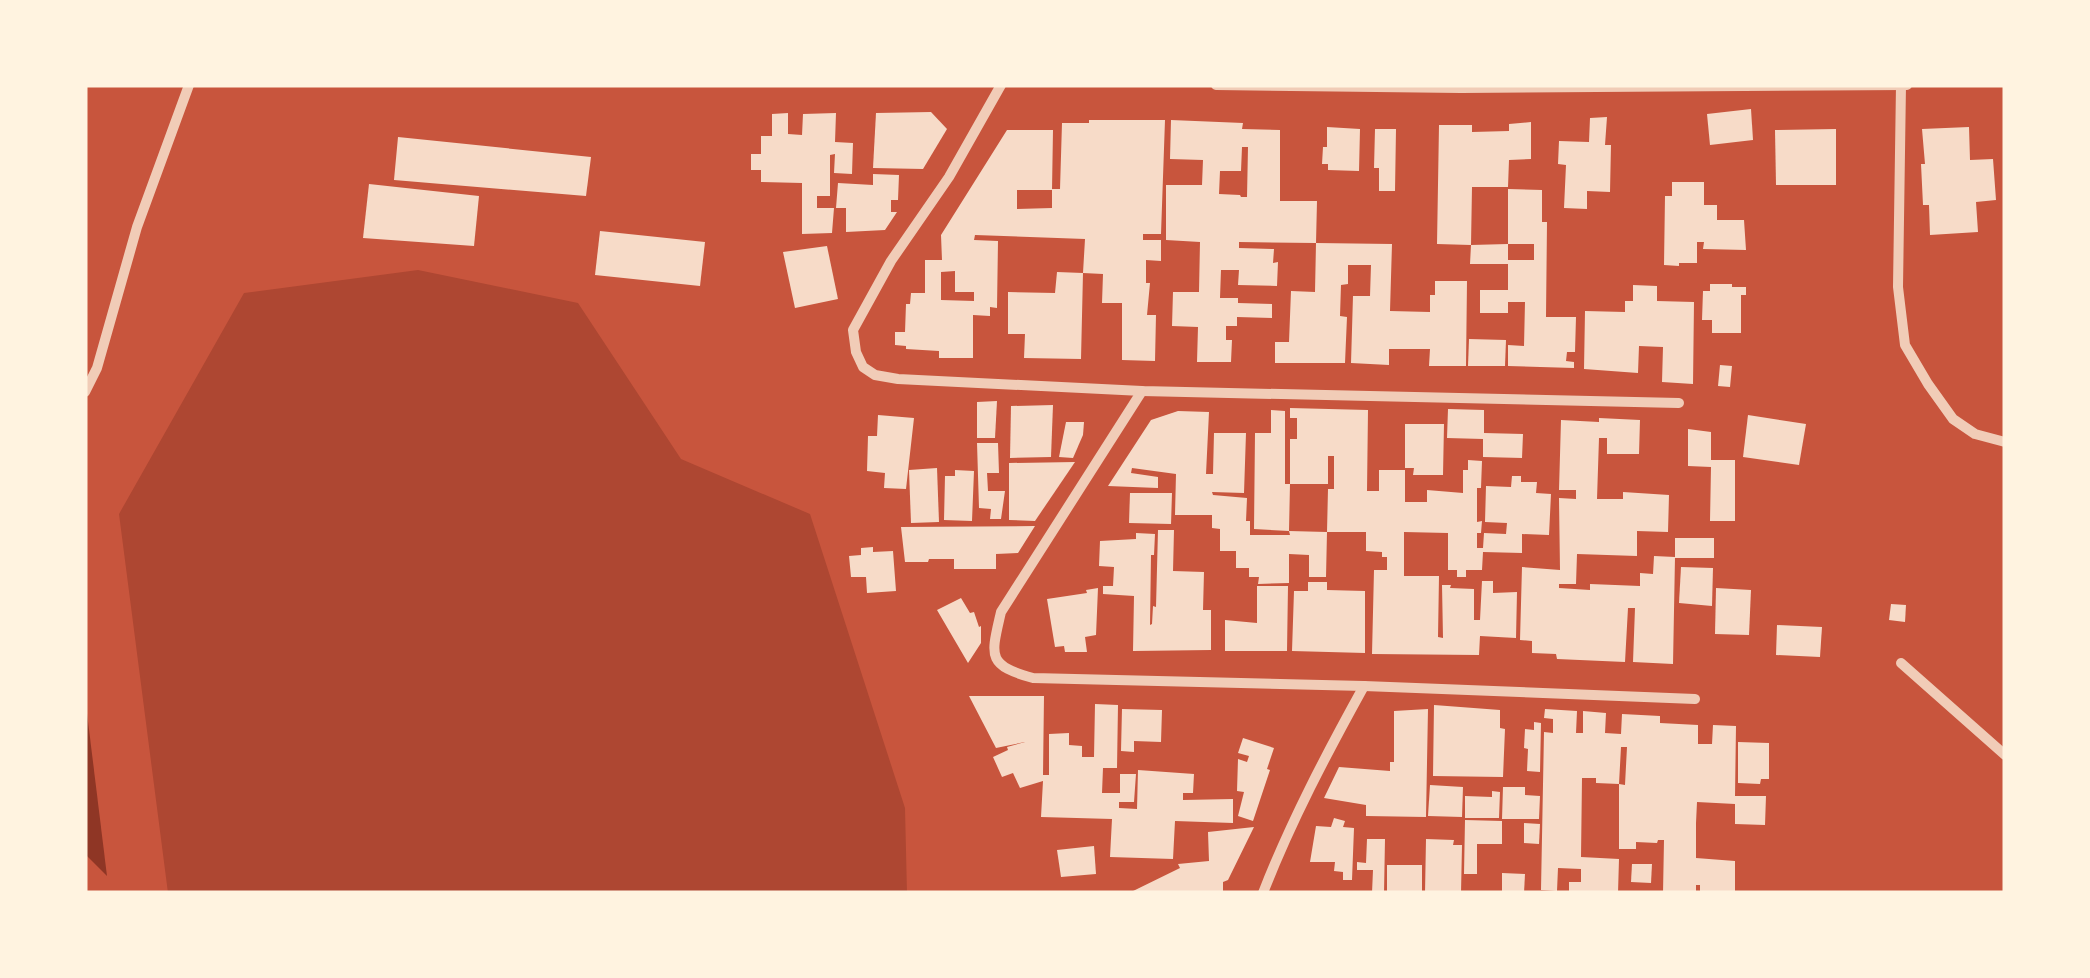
<svg xmlns="http://www.w3.org/2000/svg" width="2090" height="978" font-family="Figtree,sans-serif">
<rect width="100%" height="100%" fill="#c8553d"/>
<polygon fill="#ae4732" points="418,270 578,303 681,459 810,514 905,808 907,893 168,893 119,514 244,293"/>
<polygon fill="#8f3625" points="85,697 107,876 85,854"/>
<g fill="#f7dbc8" fill-rule="evenodd">
<polygon points="1751,109 1753,140 1710,145 1707,114"/>
<polygon points="931,112 947,129 923,169 873,168 876,113"/>
<polygon points="788,113 788,134 802,135 803,114 836,113 835,142 853,143 852,174 834,173 835,154 830,155 830,196 817,196 817,208 834,208 832,233 802,234 802,183 761,182 761,170 751,170 751,154 761,154 761,136 772,136 772,114"/>
<polygon points="1607,117 1605,145 1611,145 1610,192 1587,191 1587,209 1564,208 1566,165 1558,164 1559,141 1589,142 1590,118"/>
<path d="M1089,120H1165L1161,234H1143V240H1161V261L1146,260V283H1150L1147,315H1156L1155,361L1122,360V303H1102L1103,274L1083,273L1085,239L975,235L974,240L998,241L997,308L990,307V316L973,315V358H939V351L906,349V346L895,345V332H905L906,304H910L911,293H925V260H942L941,235L1007,130H1053L1052,190H1017V209L1052,208V189H1060L1062,123H1089ZM955,271V292H974V301L941,300V272Z"/>
<path d="M1171,120L1243,123L1242,129L1280,130V201H1317L1316,243L1239,242V248L1274,249L1273,263L1278,262L1277,286L1238,285L1239,270H1221L1220,298H1238V303L1272,304V318L1237,317V326H1226V340H1232L1231,362H1197L1198,327L1172,326L1173,292H1199L1200,242L1166,240V185H1202L1203,160L1170,159ZM1242,147H1248L1247,197H1241L1240,195L1219,194L1220,171H1241Z"/>
<polygon points="1531,122 1531,159 1509,160 1508,187 1472,187 1471,245 1508,244 1508,260 1534,260 1534,244 1508,244 1508,189 1542,190 1542,222 1547,222 1546,317 1576,317 1575,352 1567,352 1566,361 1574,362 1574,368 1508,366 1508,345 1524,346 1525,302 1508,302 1508,313 1480,313 1480,290 1508,290 1508,264 1470,264 1471,245 1437,244 1439,125 1472,125 1472,132 1509,131 1509,124"/>
<polygon points="1327,127 1360,129 1359,171 1328,170 1328,164 1322,164 1323,147 1327,147"/>
<polygon points="1969,127 1970,160 1993,159 1996,200 1976,202 1978,232 1930,235 1929,205 1923,205 1921,164 1925,164 1922,129"/>
<polygon points="1375,129 1396,129 1395,191 1379,191 1379,168 1374,168"/>
<polygon points="1836,129 1836,185 1776,185 1775,130"/>
<polygon points="398,137 591,157 586,196 394,180"/>
<polygon points="873,174 899,175 898,200 891,200 891,212 897,212 885,230 846,232 846,208 836,208 838,183 873,185"/>
<polygon points="1672,182 1704,182 1704,205 1717,205 1717,220 1744,220 1746,250 1703,249 1704,242 1697,242 1697,263 1679,263 1679,266 1664,265 1665,196 1672,196"/>
<polygon points="369,184 479,196 474,246 363,238"/>
<polygon points="600,231 705,242 700,286 595,275"/>
<polygon points="1316,243 1392,244 1390,311 1430,312 1430,295 1435,295 1435,281 1467,281 1466,366 1429,366 1430,349 1389,349 1389,365 1351,363 1353,296 1370,296 1371,265 1348,265 1348,284 1341,285 1340,316 1347,317 1345,363 1275,363 1275,342 1289,342 1291,291 1315,292"/>
<polygon points="827,246 838,299 795,308 783,252"/>
<polygon points="1057,272 1083,273 1081,359 1024,358 1025,334 1008,334 1008,292 1055,293"/>
<polygon points="1710,284 1732,284 1732,287 1746,287 1746,295 1741,295 1741,333 1712,333 1712,320 1702,320 1703,291 1710,291"/>
<polygon points="1633,285 1657,286 1657,301 1694,302 1693,384 1662,382 1663,347 1639,346 1638,373 1584,369 1585,311 1625,312 1625,301 1633,301"/>
<polygon points="1469,339 1506,340 1505,366 1468,366"/>
<polygon points="1720,365 1732,366 1730,387 1718,386"/>
<polygon points="997,401 995,438 977,438 977,402"/>
<polygon points="1053,405 1051,457 1010,458 1011,406"/>
<polygon points="1290,408 1368,410 1367,491 1379,491 1379,470 1405,470 1405,502 1427,502 1427,490 1463,493 1463,470 1468,470 1468,460 1482,461 1481,488 1477,488 1477,522 1482,521 1481,533 1477,533 1477,548 1483,548 1484,533 1506,534 1507,523 1485,522 1486,486 1511,487 1512,476 1521,476 1521,482 1537,482 1536,493 1551,494 1549,535 1522,534 1522,553 1483,552 1482,570 1466,570 1466,577 1457,577 1457,570 1448,570 1448,533 1404,532 1404,576 1439,576 1438,637 1443,638 1442,585 1451,585 1450,588 1474,589 1474,620 1480,620 1482,581 1493,581 1493,593 1517,592 1516,638 1480,636 1479,655 1372,654 1374,570 1387,570 1387,557 1382,557 1382,552 1366,551 1366,532 1327,532 1328,489 1334,489 1334,456 1328,456 1328,484 1290,484 1289,531 1254,529 1255,433 1271,433 1271,410 1285,411 1285,484 1290,484 1290,439 1297,439 1297,418 1290,418"/>
<polygon points="1448,409 1484,410 1484,433 1523,434 1522,458 1483,457 1483,439 1447,438"/>
<polygon points="1178,411 1209,412 1206,474 1213,474 1214,433 1246,433 1244,493 1212,492 1213,495 1247,498 1246,521 1250,521 1250,535 1290,535 1289,531 1327,532 1326,577 1309,577 1309,555 1289,554 1289,583 1258,584 1259,577 1249,577 1249,568 1236,568 1236,551 1220,551 1220,529 1212,528 1212,515 1175,515 1176,474 1132,468 1131,473 1158,477 1158,488 1108,486 1151,420"/>
<polygon points="878,415 914,418 906,489 884,488 885,473 867,471 868,436 877,436"/>
<polygon points="1748,415 1806,424 1799,465 1743,457"/>
<polygon points="1599,418 1640,420 1639,454 1607,454 1607,438 1599,438 1597,499 1623,499 1623,492 1669,495 1668,532 1637,531 1637,556 1577,554 1576,584 1559,584 1559,588 1590,590 1590,584 1640,586 1640,573 1653,574 1654,556 1675,557 1673,664 1633,662 1635,608 1628,608 1625,662 1557,659 1556,654 1532,653 1532,641 1520,640 1522,567 1560,570 1559,498 1576,499 1576,490 1559,490 1561,420 1599,422"/>
<polygon points="1066,422 1084,422 1083,435 1073,458 1059,457"/>
<polygon points="1405,424 1444,424 1443,475 1413,475 1414,468 1405,468"/>
<polygon points="1688,429 1711,432 1711,460 1735,460 1735,521 1710,521 1711,467 1688,466"/>
<polygon points="977,443 998,443 999,473 987,473 988,491 1005,491 1001,519 990,519 991,509 979,508"/>
<polygon points="1075,462 1035,521 1009,520 1009,463"/>
<polygon points="937,468 939,522 911,523 909,470"/>
<polygon points="955,470 974,471 972,521 944,520 945,476 955,476"/>
<polygon points="1130,493 1172,493 1171,524 1129,523"/>
<polygon points="1035,526 1018,553 996,554 996,569 954,569 954,559 929,559 928,562 905,562 901,527"/>
<polygon points="1158,530 1174,530 1173,571 1204,572 1203,610 1211,610 1211,650 1133,651 1134,596 1103,594 1103,586 1113,586 1114,567 1099,566 1100,541 1136,539 1136,533 1155,534 1154,555 1151,555 1150,625 1152,624 1153,606 1156,607"/>
<rect x="1675" y="538" width="39" height="20"/>
<polygon points="873,547 873,552 893,551 896,591 867,593 866,577 851,577 849,556 861,555 861,548"/>
<polygon points="1681,567 1713,568 1712,606 1679,603"/>
<polygon points="1308,582 1327,582 1327,590 1365,591 1365,653 1292,651 1294,591 1308,591"/>
<polygon points="1257,586 1288,586 1287,651 1225,651 1225,620 1257,623"/>
<polygon points="1098,588 1096,635 1085,637 1087,652 1065,652 1064,646 1055,647 1047,599 1087,593 1086,590"/>
<polygon points="1716,588 1751,590 1749,635 1715,634"/>
<polygon points="961,598 970,613 974,612 979,627 981,626 981,643 968,663 937,610"/>
<polygon points="1891,604 1906,605 1905,622 1889,620"/>
<polygon points="1777,625 1822,627 1820,657 1776,655"/>
<polygon points="969,696 1044,696 1043,775 1049,775 1049,734 1069,733 1069,745 1082,746 1082,757 1094,757 1095,704 1118,705 1117,768 1103,768 1102,793 1120,793 1120,774 1136,774 1134,802 1119,802 1119,808 1137,809 1138,770 1194,774 1193,793 1183,793 1183,800 1233,799 1233,823 1175,821 1173,859 1110,857 1112,819 1041,817 1043,781 1020,788 1013,773 1002,777 993,757 1008,750 1007,747 1025,742 996,748"/>
<polygon points="1434,705 1500,710 1500,728 1505,729 1503,777 1433,776"/>
<polygon points="1122,709 1162,710 1161,742 1134,741 1134,752 1121,751"/>
<polygon points="1428,709 1426,817 1366,816 1366,805 1324,798 1339,767 1390,771 1390,762 1394,762 1394,711"/>
<polygon points="1545,709 1577,711 1576,733 1583,733 1583,711 1606,713 1605,733 1621,734 1622,714 1660,716 1660,723 1698,725 1698,744 1712,744 1713,725 1736,726 1735,796 1766,796 1765,825 1735,824 1735,804 1697,802 1696,823 1696,858 1735,861 1735,893 1700,893 1700,885 1696,885 1696,893 1663,893 1664,840 1658,840 1657,843 1636,842 1636,849 1619,849 1619,784 1625,785 1627,747 1621,747 1619,784 1596,783 1596,778 1582,778 1581,857 1619,859 1618,893 1569,893 1569,882 1581,882 1581,869 1558,868 1557,891 1541,890 1544,732 1553,733 1553,719 1544,718"/>
<polygon points="1534,722 1541,723 1540,772 1527,771 1528,749 1524,748 1525,729 1534,730"/>
<polygon points="1243,738 1274,748 1267,769 1270,770 1253,821 1238,816 1244,792 1237,791 1238,759 1247,762 1249,756 1238,753"/>
<polygon points="1738,742 1769,743 1769,779 1761,779 1760,784 1738,783"/>
<polygon points="1430,785 1463,787 1462,817 1428,816"/>
<polygon points="1503,787 1525,787 1525,795 1540,796 1539,819 1502,819"/>
<polygon points="1492,791 1500,792 1499,818 1465,818 1465,796 1492,797"/>
<polygon points="1334,818 1345,821 1343,827 1354,828 1352,880 1343,880 1343,872 1334,871 1335,862 1310,862 1316,826 1331,827"/>
<polygon points="1465,820 1502,821 1502,844 1477,844 1477,874 1464,874"/>
<polygon points="1524,823 1540,824 1539,844 1524,843"/>
<polygon points="1254,827 1228,880 1223,882 1223,893 1129,893 1180,868 1178,864 1209,861 1208,832"/>
<polygon points="1367,839 1385,839 1384,893 1372,893 1373,870 1357,870 1357,862 1366,863"/>
<polygon points="1426,839 1454,840 1453,845 1462,845 1461,893 1425,893"/>
<polygon points="1094,846 1096,874 1061,877 1057,850"/>
<polygon points="1632,864 1652,864 1651,883 1631,882"/>
<rect x="1387" y="865" width="35" height="28"/>
<polygon points="1502,873 1525,874 1524,893 1502,893"/>
</g>
<g fill="none" stroke-linecap="round" stroke-linejoin="round">
<g stroke="#f1ccb7" stroke-width="10">
<polyline points="1001,85 949,177 891,261 853,330 856,352 863,367 875,375 898,379 1142,391 1679,403"/>
<polyline points="1216,85 1461,88 1907,85"/>
<polyline points="1901,85 1898,287 1905,345 1928,384 1953,419 1975,434 2005,442"/>
<path d="M1142,391L1001,612C991,656 986,665 1033,678L1364,686L1695,699"/>
<polyline points="85,392 97,368 137,227 189,85"/>
<polyline points="1901,663 2005,755"/>
<path d="M1263,893C1291,821 1327,753 1364,686"/>
</g>
</g>
<rect width="2090" height="978" fill="none" stroke="#fff3e0" stroke-width="175"/>
</svg>
